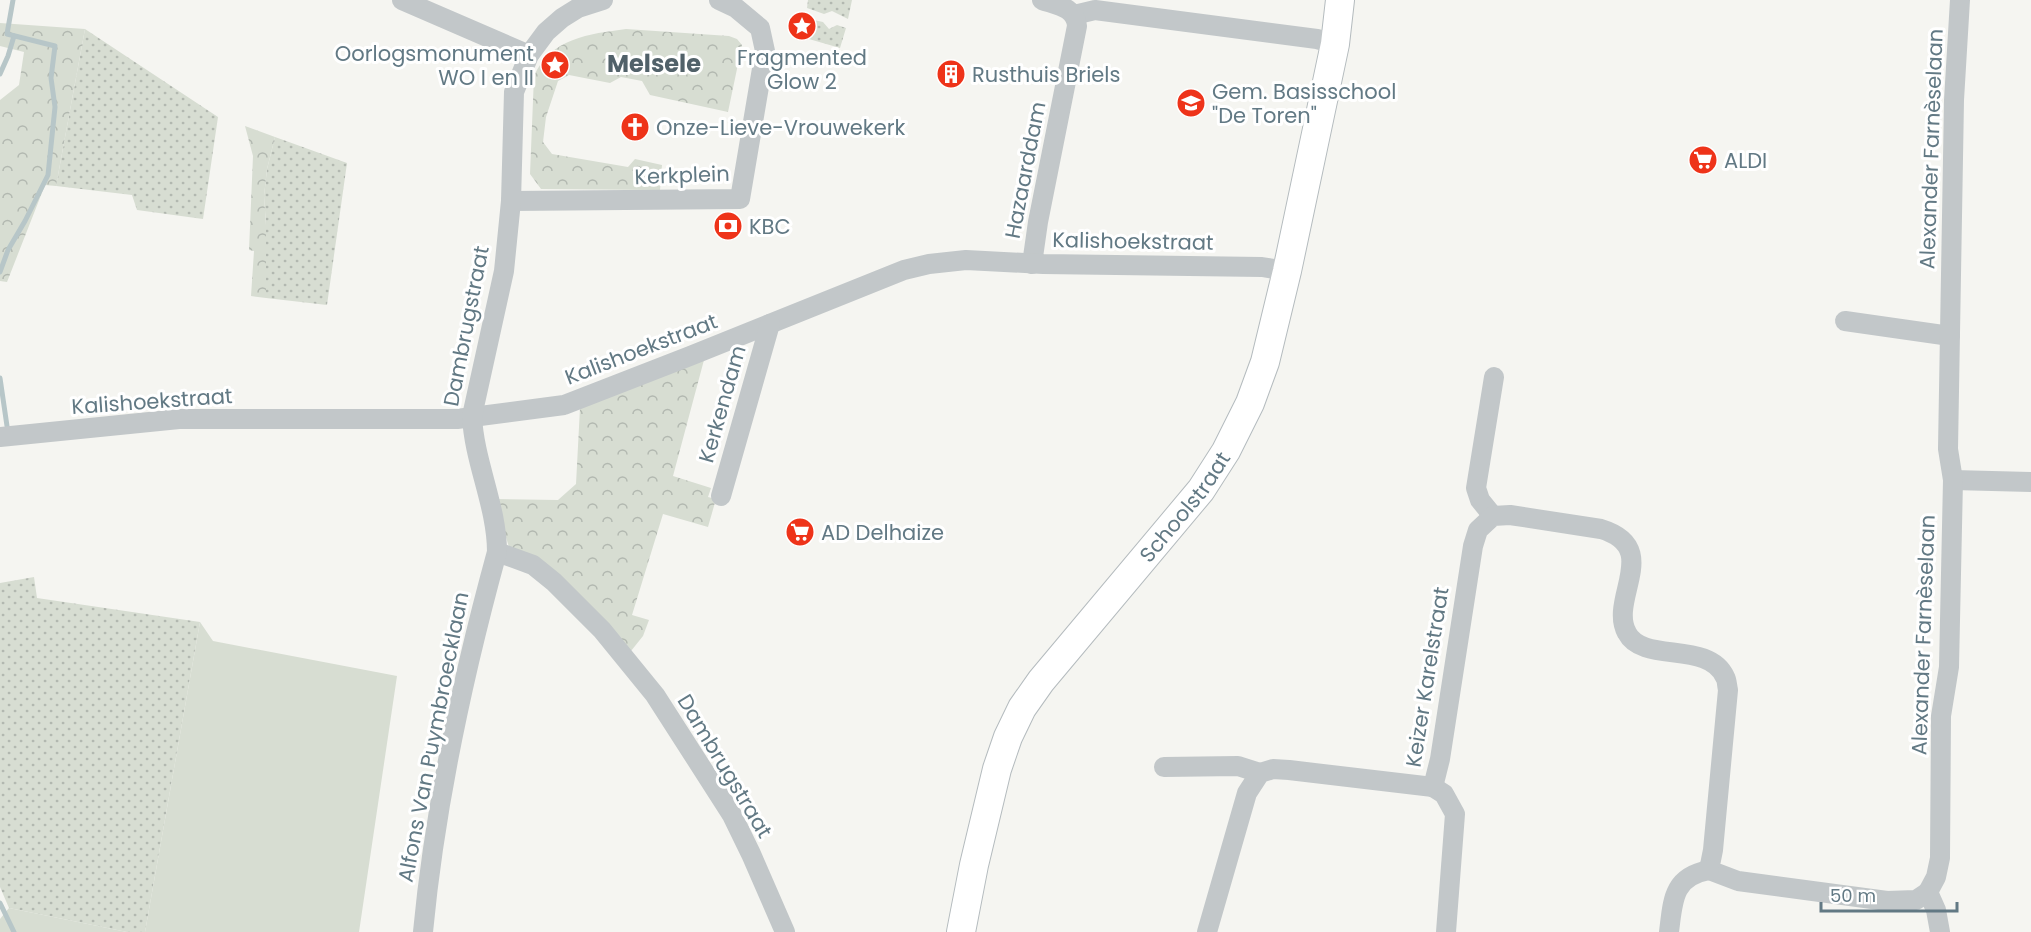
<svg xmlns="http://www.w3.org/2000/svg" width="2031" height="932" font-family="Poppins,sans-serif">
<defs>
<pattern id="grass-dots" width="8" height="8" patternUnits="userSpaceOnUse" patternTransform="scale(1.5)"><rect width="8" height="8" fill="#d7ddd2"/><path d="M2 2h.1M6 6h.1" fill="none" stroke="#b2b8b0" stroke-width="1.8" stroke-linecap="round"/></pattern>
<pattern id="forest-crowns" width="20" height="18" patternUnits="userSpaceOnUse" patternTransform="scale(1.5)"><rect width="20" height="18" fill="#d7ddd2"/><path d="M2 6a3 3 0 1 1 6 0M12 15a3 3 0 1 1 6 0" fill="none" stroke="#b2b8b0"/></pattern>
</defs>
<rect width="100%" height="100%" fill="#f5f5f1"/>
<g fill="url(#grass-dots)">
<polygon points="808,0 852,0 848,19 832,11 824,14 807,8"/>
<polygon points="804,18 823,22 829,29 837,25 846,28 840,48 802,37"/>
<polygon points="85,29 218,117 203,219 137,210 132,195 56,186"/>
<polygon points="275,137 347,163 327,305 266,298 266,225 264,196 267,169"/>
<polygon points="34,577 37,598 200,622 145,932 127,932 9,908 0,887 0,583"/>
</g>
<g fill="url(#forest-crowns)">
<polygon points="0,23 85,29 56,186 45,185 7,282 0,281 0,100 19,85 24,52 0,46"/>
<path d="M626,29L729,36L737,39L742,45L728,112L650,95L642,81L621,77L610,83L569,75L558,81L546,117L543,142L552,154L628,167L635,159L662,165L660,190L541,189L530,174L534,76C551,38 589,34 626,29Z"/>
<polygon points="245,126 275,137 267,169 264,196 266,225 266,298 251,296 254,251 249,250 253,156"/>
<polygon points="704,360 673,476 711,488 708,497 716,499 708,527 663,514 632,615 649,620 643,636 627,656 509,547 494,499 558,500 576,484 580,408"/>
</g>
<g fill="#d7ddd2">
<polygon points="200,622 213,641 397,676 359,932 145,932"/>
<polygon points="9,908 127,932 0,932 0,919"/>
</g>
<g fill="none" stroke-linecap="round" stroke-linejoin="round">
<g stroke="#b7c6c8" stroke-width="5">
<polyline points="0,74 8,56 14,36"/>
<polyline points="0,272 8,250 25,221 48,175 55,107 51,78 55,46 7,34 13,0"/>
<polyline points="0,378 7,426"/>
<polyline points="0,903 14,932"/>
</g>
<g stroke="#b4bbbe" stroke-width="30">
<g id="secondary">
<path id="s1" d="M961,932L974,865L997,769L1008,737L1022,708L1041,681L1201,490L1226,451L1250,403L1265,362L1287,271L1335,44L1340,0"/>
</g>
</g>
<g stroke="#c2c7c9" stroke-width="20">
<polyline points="402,0 529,55"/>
<polyline points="1074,15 1095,10 1317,39 1335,44"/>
<polyline points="511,201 740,199 765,51 760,28 736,8 719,0"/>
<path d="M1032,264L1038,222L1077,26C1076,7 1056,5 1042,0"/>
<polyline points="1845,321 1950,336"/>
<polyline points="0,437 179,419 457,419 564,405 690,356 904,270 929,264 966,260 1043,264 1262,267 1287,271"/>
<polyline points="1953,480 2031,482"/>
<polyline points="721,496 770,324"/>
<polyline points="1493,516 1480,500 1476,488 1494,377"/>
<polyline points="497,552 533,565 554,582 602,630 655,695 732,815 751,854 785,932"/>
<polyline points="1164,767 1238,766 1260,773"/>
<polyline points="1433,787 1444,794 1455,814 1446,932"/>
<path d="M423,932C435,804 463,676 497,552C497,506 474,462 472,416L504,271L511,201L514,92L529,55L546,32L562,18L578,8L603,0"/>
<path d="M1207,932L1247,793L1260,773L1273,769L1289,770L1433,787L1440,759L1473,546L1478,530L1493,516L1510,515L1601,529C1663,548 1608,599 1627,633C1643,664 1708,640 1725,677C1727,680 1727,686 1728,690L1713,850L1709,870L1738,881L1887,901L1916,900L1928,892"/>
<path d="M1669,932C1673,901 1672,877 1709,870"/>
<polyline points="1940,932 1936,910 1928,892 1936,877 1940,858 1941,716 1949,667 1953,480 1948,449 1954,100 1960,0"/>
</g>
<use href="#secondary" stroke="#fff" stroke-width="28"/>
</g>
<defs>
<g id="sight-disc" transform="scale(1.5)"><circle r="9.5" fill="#ee3319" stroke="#fff"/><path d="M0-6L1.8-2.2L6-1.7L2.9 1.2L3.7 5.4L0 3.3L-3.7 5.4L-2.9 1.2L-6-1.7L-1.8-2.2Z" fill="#fff"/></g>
<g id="building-disc" transform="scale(1.5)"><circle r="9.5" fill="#ee3319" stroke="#fff"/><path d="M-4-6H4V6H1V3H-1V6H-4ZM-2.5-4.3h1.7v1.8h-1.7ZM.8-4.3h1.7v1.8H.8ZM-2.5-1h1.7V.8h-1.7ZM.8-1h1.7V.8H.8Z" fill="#fff"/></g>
<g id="school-disc" transform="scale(1.5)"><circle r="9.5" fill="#ee3319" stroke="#fff"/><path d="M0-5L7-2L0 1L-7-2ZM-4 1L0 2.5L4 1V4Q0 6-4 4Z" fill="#fff"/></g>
<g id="church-disc" transform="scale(1.5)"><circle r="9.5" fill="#ee3319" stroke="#fff"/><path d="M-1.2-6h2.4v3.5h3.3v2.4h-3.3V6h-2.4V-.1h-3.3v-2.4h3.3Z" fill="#fff"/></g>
<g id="supermarket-disc" transform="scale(1.5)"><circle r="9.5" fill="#ee3319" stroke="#fff"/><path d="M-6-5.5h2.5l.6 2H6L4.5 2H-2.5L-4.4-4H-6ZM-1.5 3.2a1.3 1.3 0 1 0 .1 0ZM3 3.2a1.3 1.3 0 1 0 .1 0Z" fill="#fff"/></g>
<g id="bank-disc" transform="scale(1.5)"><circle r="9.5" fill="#ee3319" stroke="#fff"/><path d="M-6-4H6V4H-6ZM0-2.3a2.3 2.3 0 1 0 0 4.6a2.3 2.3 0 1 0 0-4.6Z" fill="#fff"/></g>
</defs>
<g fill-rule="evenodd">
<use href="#sight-disc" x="802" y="26"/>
<use href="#sight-disc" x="555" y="65"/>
<use href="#building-disc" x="951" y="74"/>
<use href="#school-disc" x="1191" y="103"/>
<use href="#church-disc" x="635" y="127"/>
<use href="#supermarket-disc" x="1703" y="160"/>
<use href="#bank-disc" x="728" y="226"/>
<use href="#supermarket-disc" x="800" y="532"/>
</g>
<g text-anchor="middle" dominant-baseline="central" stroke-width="6" stroke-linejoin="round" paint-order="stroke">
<g font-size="21" fill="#627984" stroke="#fff" text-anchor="start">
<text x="534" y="53" text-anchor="end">Oorlogsmonument<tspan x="534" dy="24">WO I en II</tspan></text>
<text x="802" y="57" text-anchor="middle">Fragmented<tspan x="802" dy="24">Glow 2</tspan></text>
<text x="972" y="74">Rusthuis Briels</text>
<text x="1212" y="91">Gem. Basisschool<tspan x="1212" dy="24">"De Toren"</tspan></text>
<text x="656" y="127">Onze-Lieve-Vrouwekerk</text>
<text x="1724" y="160">ALDI</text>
<text x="749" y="226">KBC</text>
<text x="821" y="532">AD Delhaize</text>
</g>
<g font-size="21" fill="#627984" stroke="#fff">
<text transform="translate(1931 149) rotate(-88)">Alexander Farnèselaan</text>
<text transform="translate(1025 170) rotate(-79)">Hazaarddam</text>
<text transform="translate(682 175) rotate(-2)">Kerkplein</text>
<text transform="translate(1133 241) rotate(1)">Kalishoekstraat</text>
<text transform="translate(466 326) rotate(-79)">Dambrugstraat</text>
<text transform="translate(641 349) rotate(-21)">Kalishoekstraat</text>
<text transform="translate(152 401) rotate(-4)">Kalishoekstraat</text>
<text transform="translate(722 404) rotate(-74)">Kerkendam</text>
<text stroke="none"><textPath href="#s1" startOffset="492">Schoolstraat</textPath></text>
<text transform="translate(1923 635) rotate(-88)">Alexander Farnèselaan</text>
<text transform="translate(1427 677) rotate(-81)">Keizer Karelstraat</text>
<text transform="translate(433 737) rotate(-79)">Alfons Van Puymbroecklaan</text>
<text transform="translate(725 766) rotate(59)">Dambrugstraat</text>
</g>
<g font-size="24" font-weight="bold" fill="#516169" stroke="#fff">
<text x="654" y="63">Melsele</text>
</g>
</g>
<path d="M1821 902v9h136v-9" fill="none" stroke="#627984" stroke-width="3"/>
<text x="1830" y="902" font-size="18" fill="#627984" stroke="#ffffff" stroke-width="4.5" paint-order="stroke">50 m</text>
</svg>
